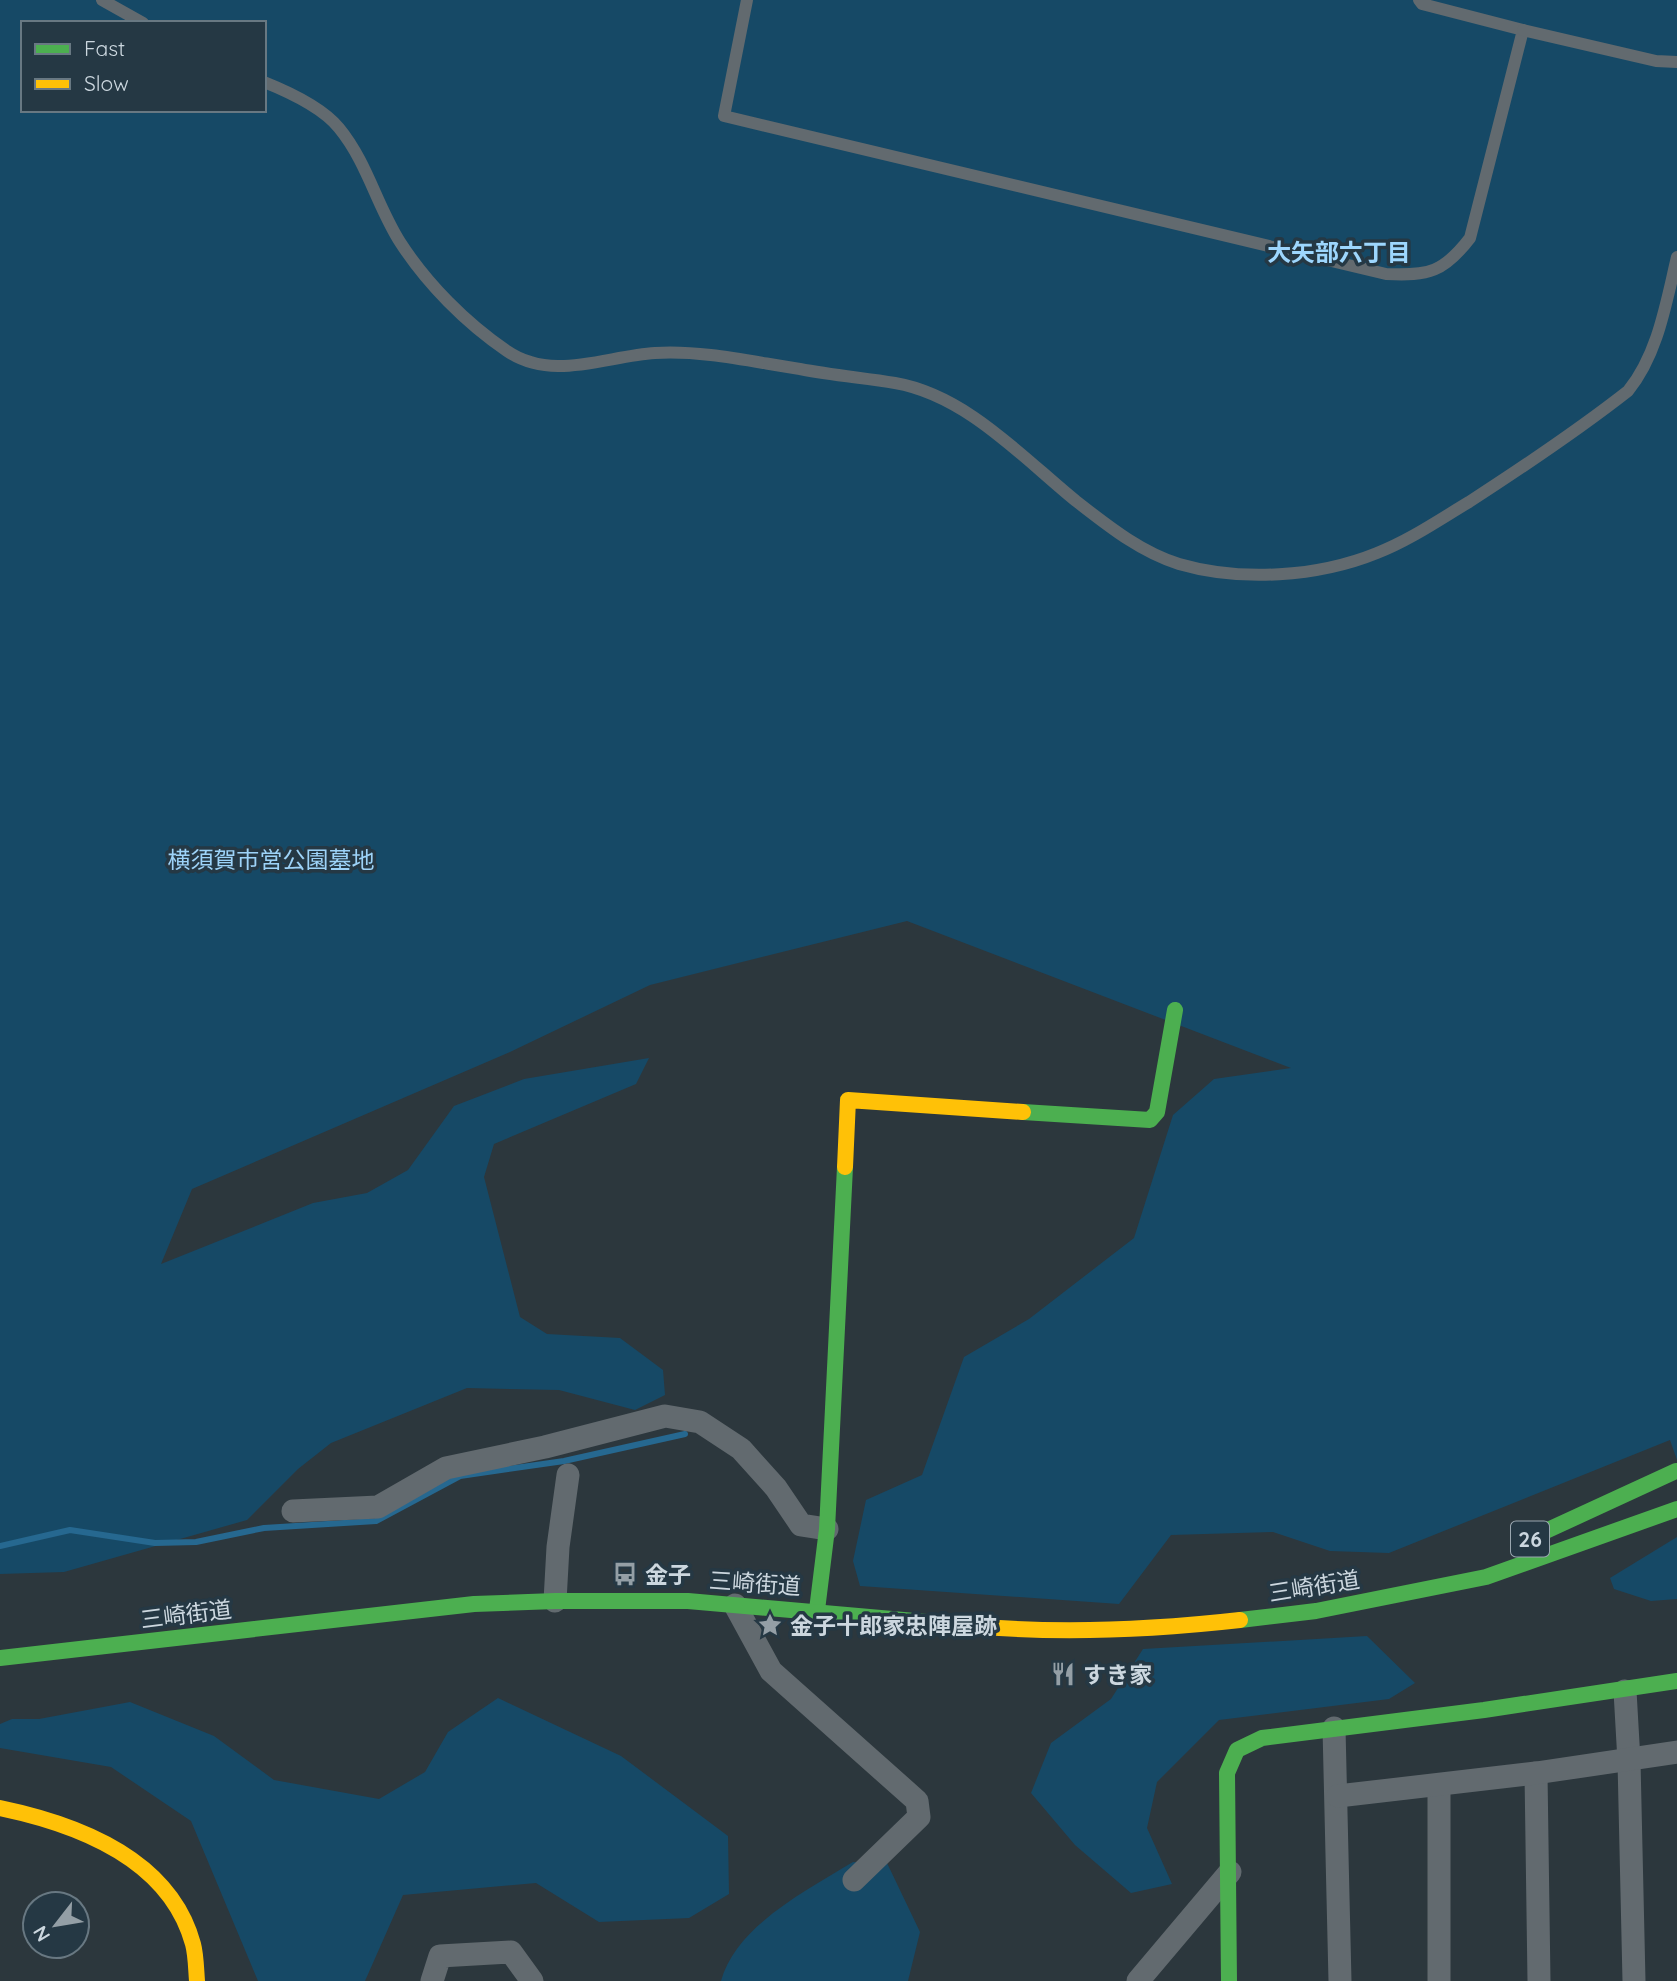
<svg xmlns="http://www.w3.org/2000/svg" width="1677" height="1981" font-family="Quicksand,'Noto Sans JP',sans-serif">
<rect width="100%" height="100%" fill="#2c373d"/>
<g fill="#164966" fill-rule="evenodd">
<path d="M0,0H1677V1460L1670,1440L1389,1553L1330,1551L1273,1532L1171,1535L1119,1604L860,1586L853,1561L866,1500L922,1475L964,1357L1029,1319L1134,1238L1173,1115L1214,1079L1291,1068L907,921L650,985L510,1052L192,1189L161,1264L313,1203L367,1193L408,1170L454,1106L524,1079L649,1058L636,1084L494,1144L484,1177L520,1317L547,1334L620,1338L663,1370L665,1395L635,1410L559,1390L467,1388L331,1443L298,1469L247,1520L64,1572L0,1574ZM23,23H264V110H23Z"/>
<polygon points="1677,1537 1677,1599 1651,1601 1614,1589 1610,1578"/>
<polygon points="1367,1636 1415,1683 1389,1699 1219,1720 1157,1782 1147,1828 1172,1884 1131,1893 1075,1845 1031,1793 1051,1743 1111,1699 1143,1649"/>
<polygon points="498,1698 621,1756 728,1836 729,1894 689,1918 599,1922 536,1883 403,1895 365,1981 258,1981 191,1821 111,1767 0,1748 0,1724 12,1719 39,1719 130,1702 214,1736 274,1780 379,1799 425,1772 448,1732"/>
<path d="M853,1862L887,1863L920,1932L908,1981H721C736,1926 807,1890 853,1862Z"/>
</g>
<g fill="none" stroke-linecap="round" stroke-linejoin="round">
<polyline stroke="#266890" stroke-width="6" points="0,1546 70,1530 155,1543 196,1542 264,1528 376,1521 460,1476 564,1461 685,1434"/>
<g stroke="#626a6f" stroke-width="12">
<polyline points="102,0 143,23"/>
<path d="M747,0L724,116L1386,274C1429,276 1444,272 1470,238L1523,30L1422,4L1419,0"/>
<polyline points="1523,30 1656,61 1677,62"/>
<path d="M264,82C289,92 322,107 339,128C367,162 377,206 400,242C427,284 466,323 507,351C552,382 606,356 655,353C703,350 753,362 800,369C831,375 864,378 895,383C966,395 1023,458 1076,501C1107,525 1140,552 1179,564C1241,582 1318,577 1377,553C1410,540 1439,520 1469,502C1523,467 1577,431 1628,391C1658,354 1666,303 1677,257"/>
</g>
<g stroke="#626a6f" stroke-width="23">
<polyline points="293,1511 378,1507 446,1468 545,1447 665,1416 700,1422 741,1449 776,1488 801,1525 827,1529"/>
<polyline points="555,1601 558,1547 568,1475"/>
<polyline points="735,1605 771,1671 917,1801 919,1817 854,1880"/>
<polyline points="1625,1691 1629,1761 1634,1981"/>
<polyline points="1334,1728 1340,1981"/>
<polyline points="1536,1773 1539,1981"/>
<polyline points="1439,1786 1439,1981"/>
<polyline points="1338,1796 1536,1773 1677,1752"/>
<polyline points="432,1981 440,1956 511,1952 532,1981"/>
<polyline points="1138,1981 1230,1872"/>
</g>
<g stroke="#4caf50" stroke-width="16">
<polyline points="1023,1112 1150,1120 1157,1112 1175,1010"/>
<polyline points="1524,1541 1676,1471"/>
<polyline points="817,1610 827,1529 845,1167"/>
<polyline points="1240,1620 1316,1611 1486,1577 1677,1509"/>
<polyline points="0,1658 474,1604 555,1601 688,1601 972,1626"/>
<polyline points="1229,1981 1227,1773 1237,1750 1262,1738 1484,1710 1677,1681"/>
</g>
<g stroke="#ffc107" stroke-width="16">
<polyline points="845,1167 848,1100 1023,1112"/>
<path d="M972,1626C1061,1634 1151,1630 1240,1620"/>
<path d="M0,1808C77,1824 170,1859 193,1944C196,1955 196,1969 197,1981"/>
</g>
</g>
<defs>
<g id="bus-bare" transform="scale(1.89)"><path d="M-5-6H5V4H4V6H2V4H-2V6H-4V4H-5ZM-3.5-4V0h7V-4ZM-3.5 1.2v1.5H-2V1.2ZM2 1.2v1.5H3.5V1.2Z" fill="#949fa6" stroke="#253844" stroke-width="2.5" paint-order="stroke"/></g>
<g id="sight-bare" transform="scale(1.89)"><path d="M0-6L1.8-2.2L6-1.7L2.9 1.2L3.7 5.4L0 3.3L-3.7 5.4L-2.9 1.2L-6-1.7L-1.8-2.2Z" fill="#949fa6" stroke="#253844" stroke-width="2.5" paint-order="stroke"/></g>
<g id="restaurant-bare" transform="scale(1.89)"><path d="M-5-6h1v4h1v-4h1v4h1v-4h1v5L-1.5 .5V6h-2V.5L-5-1ZM5-6V6H3V1.5H1.5Q1.5-4 5-6Z" fill="#949fa6" stroke="#253844" stroke-width="2.5" paint-order="stroke"/></g>
</defs>
<g fill-rule="evenodd">
<use href="#bus-bare" x="625" y="1574"/>
<use href="#sight-bare" x="770" y="1625"/>
<use href="#restaurant-bare" x="1063" y="1674"/>
</g>
<g text-anchor="middle" dominant-baseline="central" stroke-width="7" stroke-linejoin="round" paint-order="stroke">
<rect fill="#253844" stroke="#9aa7b0" stroke-width="2" x="1511" y="1521.5" width="38" height="35" rx="5"/>
<g font-size="21" font-weight="bold" fill="#ccd7df">
<text x="1530" y="1539">26</text>
</g>
<g font-size="23" fill="#9dd3f8" stroke="#253844">
<text x="271" y="859">横須賀市営公園墓地</text>
</g>
<g font-size="23" font-weight="bold" fill="#ccd7df" stroke="#253844" text-anchor="start">
<text x="645" y="1574">金子</text>
<text x="790" y="1625">金子十郎家忠陣屋跡</text>
<text x="1083" y="1674">すき家</text>
</g>
<g font-size="23" fill="#ccd7df" stroke="#253844">
<text transform="translate(755 1583) rotate(4)">三崎街道</text>
<text transform="translate(1314 1586) rotate(-9)">三崎街道</text>
<text transform="translate(186 1614) rotate(-7)">三崎街道</text>
</g>
<g font-size="24" font-weight="bold" fill="#9dd6fd" stroke="#253844">
<text x="1339" y="252">大矢部六丁目</text>
</g>
</g>
<rect x="21" y="21" width="245" height="91" fill="#253844" stroke="#687882" stroke-width="2"/>
<rect x="35" y="44" width="35" height="10" fill="#4caf50" stroke="#687882" stroke-width="2"/>
<text x="84" y="56" font-size="21" fill="#ccd7df">Fast</text>
<rect x="35" y="79" width="35" height="10" fill="#ffc107" stroke="#687882" stroke-width="2"/>
<text x="84" y="91" font-size="21" fill="#ccd7df">Slow</text>
<g transform="translate(56 1925) rotate(239)"><circle r="33" fill="#253844" stroke="#687882" stroke-width="2"/>
<path d="M0-5L12 26L0 18L-12 26Z" fill="#949fa6"/>
<text y="-10" font-size="19" font-weight="bold" text-anchor="middle" fill="#ccd7df">N</text>
</g>
</svg>
